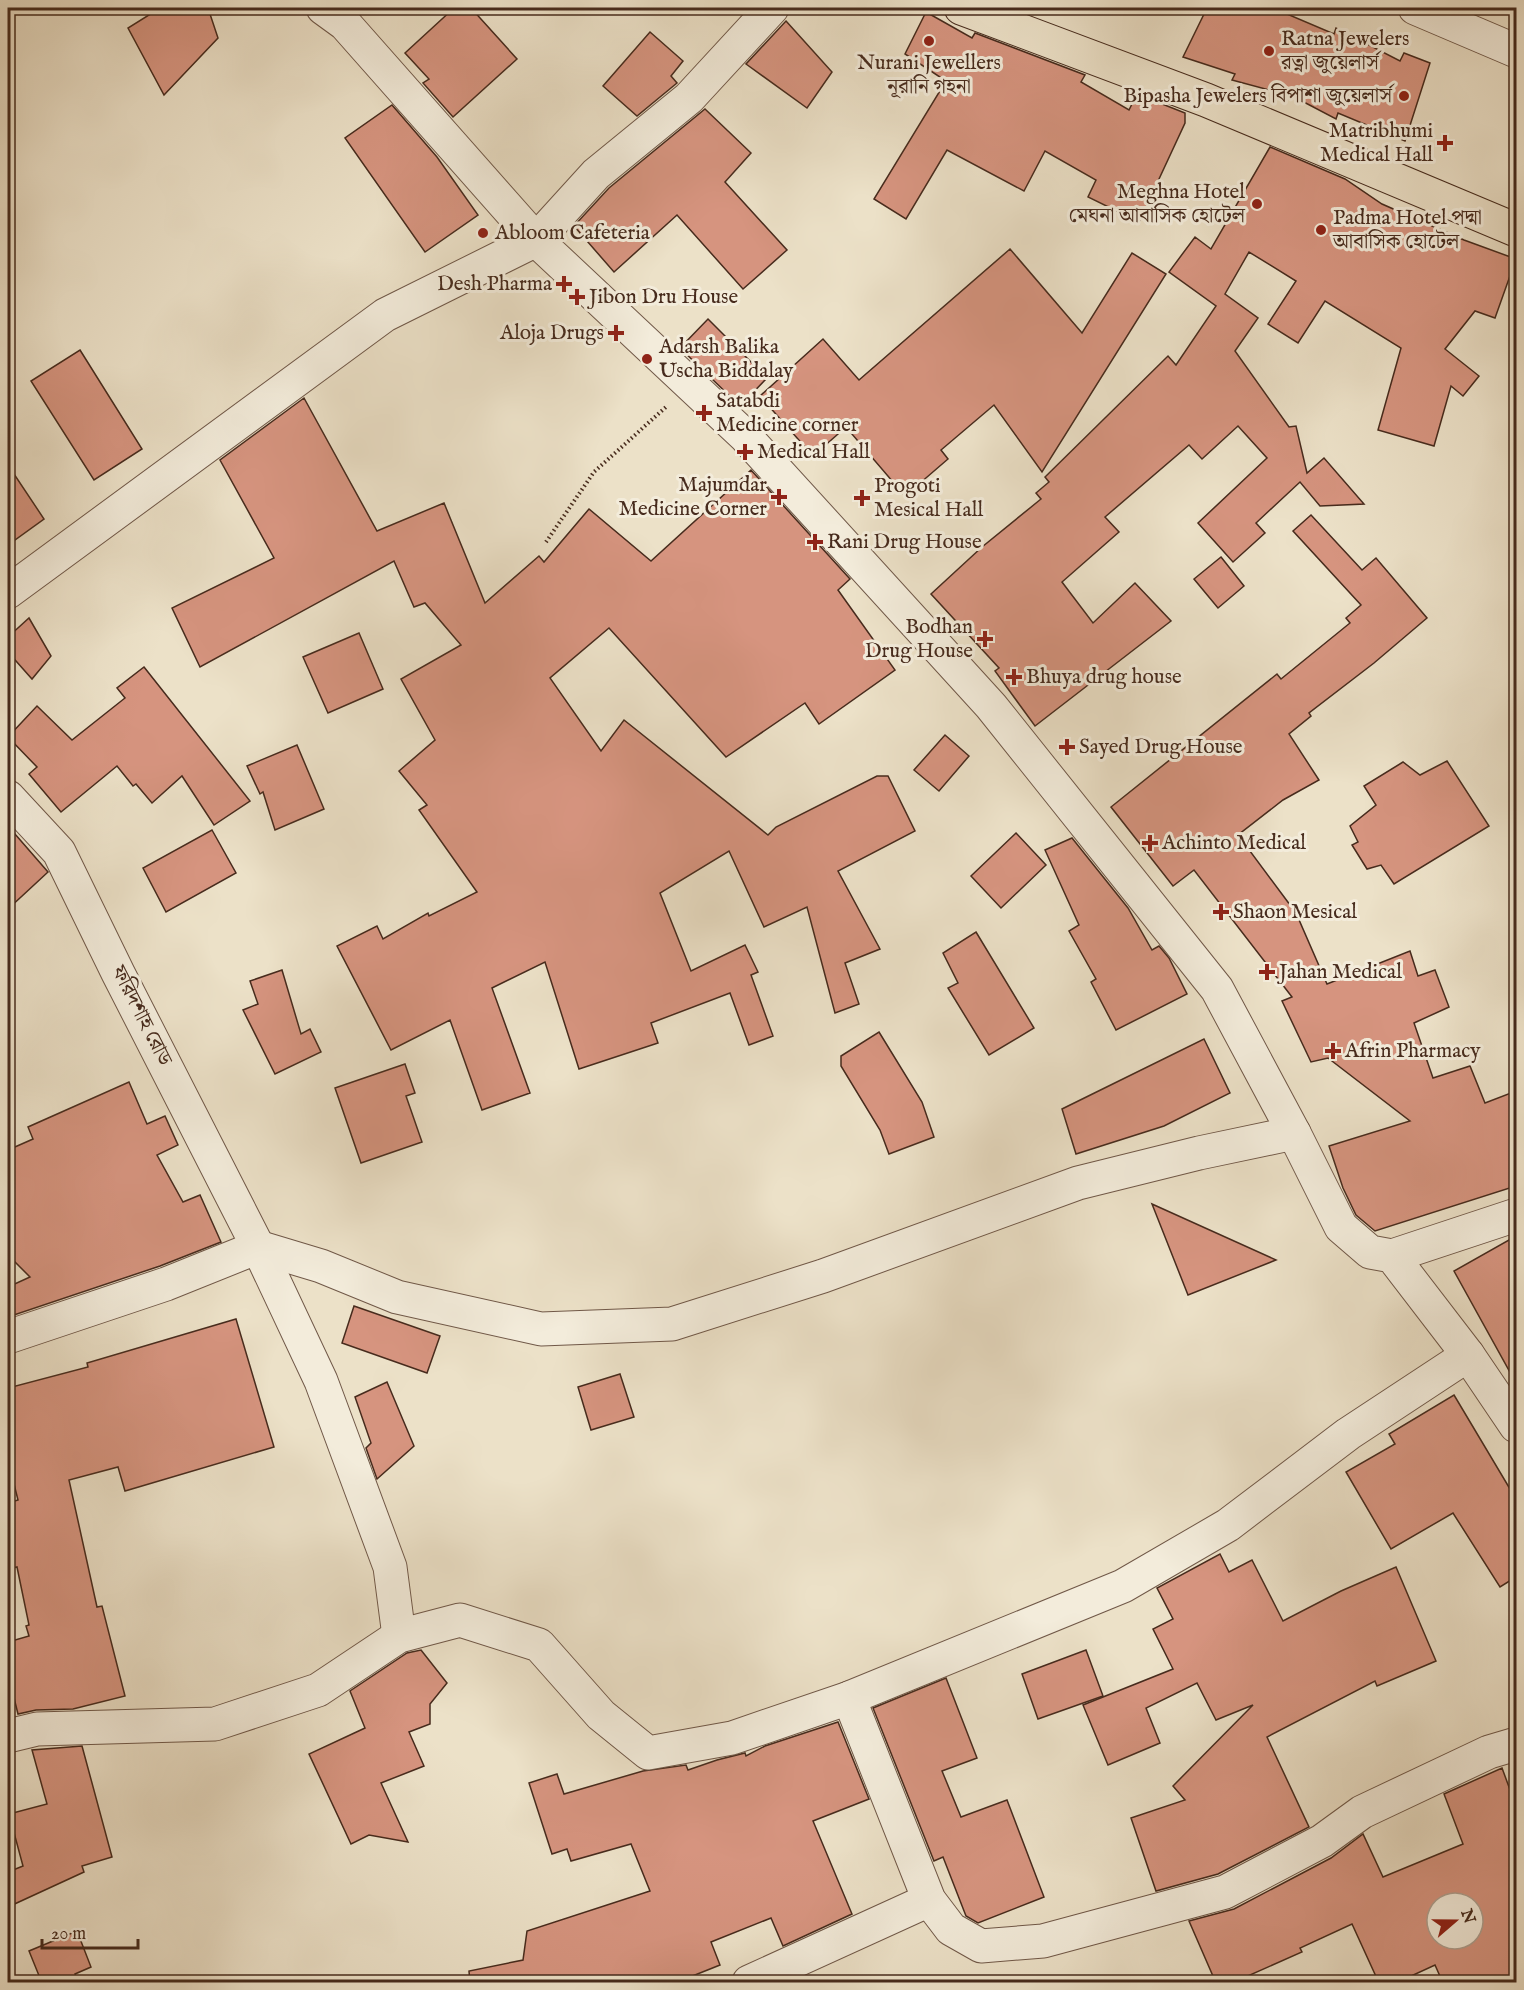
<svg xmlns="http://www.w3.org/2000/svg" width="1524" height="1990" font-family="'IM FELL English','Noto Serif Bengali',serif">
<rect width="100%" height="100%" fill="#ece1c8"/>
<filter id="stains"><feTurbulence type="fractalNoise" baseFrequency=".00333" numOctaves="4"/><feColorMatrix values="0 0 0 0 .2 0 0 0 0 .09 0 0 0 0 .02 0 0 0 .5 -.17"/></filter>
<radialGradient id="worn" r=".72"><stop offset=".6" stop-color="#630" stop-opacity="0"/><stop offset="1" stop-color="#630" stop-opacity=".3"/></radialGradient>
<g fill="#d6947f" stroke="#472b1d" stroke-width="1.5" fill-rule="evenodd">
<polygon points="160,8 208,8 218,38 164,95 128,28"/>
<polygon points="454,8 471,8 517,59 453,117 423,83 429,79 405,53"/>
<polygon points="1207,8 1273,8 1334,34 1336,28 1400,61 1404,53 1430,63 1405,141 1338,113 1336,119 1298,99 1299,98 1232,80 1235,74 1183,57"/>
<polygon points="926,12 972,38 975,33 1085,75 1081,82 1129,110 1137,94 1185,113 1185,123 1139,222 1088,197 1096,180 1045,151 1024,191 947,150 906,219 874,199 946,81 905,54"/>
<polygon points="786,21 832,72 807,108 746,64"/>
<polygon points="650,32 683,61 671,76 677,83 637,116 603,86"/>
<polygon points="392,105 437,157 478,215 425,252 345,138"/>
<polygon points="705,109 751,153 725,182 787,250 743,289 677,215 614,272 574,226 609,188"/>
<polygon points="1270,147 1345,179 1382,204 1464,240 1516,259 1495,318 1475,311 1445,349 1479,376 1463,396 1451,386 1434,446 1378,430 1401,348 1325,301 1298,343 1268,324 1296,281 1249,252 1225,294 1258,318 1235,351 1289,427 1296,426 1307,473 1324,458 1364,504 1320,506 1300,482 1256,523 1265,533 1233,562 1198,523 1267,458 1238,426 1202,459 1189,445 1105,517 1119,532 1062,582 1093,623 1135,583 1171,621 1035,726 995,671 999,668 931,594 982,547 1041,499 1036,493 1049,482 1045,477 1168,356 1176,365 1216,306 1169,272 1195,237 1211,249"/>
<polygon points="1010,249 1082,333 1132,253 1166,274 1042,472 994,405 941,450 948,459 905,496 846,427 813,456 760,396 823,339 859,380"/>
<polygon points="708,319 767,378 740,406 680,348"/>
<polygon points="80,350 142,449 94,480 31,381"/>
<polygon points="304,398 377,531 444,503 485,603 539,556 544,562 589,509 651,561 751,470 850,579 838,590 895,670 819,724 805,703 726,757 609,628 550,678 601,751 624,720 768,835 776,827 877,776 888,776 915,831 838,871 880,949 845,963 859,1004 835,1013 807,907 764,927 729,851 660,893 691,971 745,945 758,972 751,975 773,1036 749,1045 730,993 651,1023 658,1043 579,1069 545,962 492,988 530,1093 482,1110 450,1020 391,1050 337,946 377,926 383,939 428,913 429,916 477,892 419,810 427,805 399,771 435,740 401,679 461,645 425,603 414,607 394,561 200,667 172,608 274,558 220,460"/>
<polygon points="8,465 44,519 8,545"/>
<polygon points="1311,515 1362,570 1376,558 1427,618 1374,663 1309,713 1311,716 1289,734 1319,780 1283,800 1238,835 1296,913 1327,984 1410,951 1418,976 1435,970 1449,1007 1414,1023 1433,1078 1470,1066 1485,1103 1516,1091 1516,1186 1375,1231 1356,1215 1343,1188 1329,1146 1410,1121 1328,1058 1311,1062 1282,1001 1292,997 1194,870 1173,886 1111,807 1277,674 1281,679 1350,623 1346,618 1361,605 1293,531"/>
<polygon points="1221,557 1244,586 1218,608 1194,579"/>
<polygon points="29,618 51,656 32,679 8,652 8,637"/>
<polygon points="359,633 383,689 328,713 303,657"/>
<polygon points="144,667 250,801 214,825 182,776 152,803 136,784 133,786 117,766 61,812 29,774 37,767 8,737 37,706 72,740 125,698 117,688"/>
<polygon points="945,735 969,756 939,791 914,770"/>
<polygon points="297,745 324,809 275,830 263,792 260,794 247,766"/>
<polygon points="1447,761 1489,826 1394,884 1381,865 1367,869 1352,845 1358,842 1350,826 1376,805 1364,786 1403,762 1420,775"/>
<polygon points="8,826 48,872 8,909"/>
<polygon points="212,830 236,873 166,912 143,868"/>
<polygon points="1016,833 1046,865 1001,908 971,876"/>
<polygon points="1072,838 1128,908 1152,950 1159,946 1169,958 1187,994 1116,1030 1091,982 1096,979 1069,931 1079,925 1045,850"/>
<polygon points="976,932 1034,1028 989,1055 948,988 958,983 943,953"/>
<polygon points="282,970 301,1034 310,1029 321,1052 275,1074 243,1010 258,1004 250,981"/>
<polygon points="879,1032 922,1102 934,1137 889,1154 880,1130 841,1066 841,1056"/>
<polygon points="1204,1039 1230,1093 1164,1126 1076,1154 1062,1109"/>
<polygon points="405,1064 415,1093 406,1096 422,1142 361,1163 335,1088"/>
<polygon points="129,1082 147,1124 165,1116 178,1145 157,1155 183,1202 200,1195 221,1242 160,1266 8,1317 8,1287 30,1277 8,1255 8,1150 33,1139 28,1127"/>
<polygon points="1152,1204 1276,1260 1188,1295"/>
<polygon points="1516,1236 1516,1383 1454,1271"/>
<polygon points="354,1306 440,1336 427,1373 342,1343"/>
<polygon points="236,1319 274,1447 125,1491 118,1467 69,1480 97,1607 102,1606 125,1696 73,1709 36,1710 18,1714 8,1674 8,1642 29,1636 26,1626 29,1625 17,1567 8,1569 8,1503 18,1500 8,1460 8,1388 88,1367 87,1363"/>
<polygon points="620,1374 634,1417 591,1430 578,1387"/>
<polygon points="387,1382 414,1446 377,1479 366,1448 371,1443 355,1397"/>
<polygon points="1454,1395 1516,1499 1516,1577 1500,1587 1453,1513 1391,1549 1346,1472 1395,1444 1389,1434"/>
<polygon points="1220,1554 1229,1572 1252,1560 1283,1621 1341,1591 1396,1567 1436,1661 1377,1686 1375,1681 1267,1737 1309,1827 1218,1874 1156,1891 1131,1818 1185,1800 1173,1786 1253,1705 1216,1720 1197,1683 1146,1708 1160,1743 1108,1765 1083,1705 1173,1669 1153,1629 1173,1619 1157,1588"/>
<polygon points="421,1650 447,1683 430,1704 430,1724 409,1732 424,1766 381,1783 408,1842 369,1835 351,1844 309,1754 365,1728 350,1691 407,1653"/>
<polygon points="1086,1650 1103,1696 1038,1719 1022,1674"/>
<polygon points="946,1678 977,1758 942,1771 961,1817 1007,1800 1044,1897 978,1923 966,1916 943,1857 934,1861 873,1708"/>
<polygon points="838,1722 869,1799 813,1821 852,1914 783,1946 771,1918 711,1942 720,1965 675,1983 470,1983 469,1971 523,1960 527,1931 650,1891 631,1844 571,1861 567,1849 552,1854 529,1783 557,1774 564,1794 643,1771 686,1765 688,1770 717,1760 745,1753 746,1756 765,1746"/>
<polygon points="82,1746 112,1857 82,1866 84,1872 8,1907 8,1872 23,1866 9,1814 47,1804 32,1750"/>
<path d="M1502,1768L1516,1806V1983H1443L1435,1965L1396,1983H1379L1352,1924L1300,1948L1302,1952L1232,1983H1216L1189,1921L1234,1909L1331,1858L1363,1834L1383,1877L1463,1844L1444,1794ZM1437,1903H1473V1939H1437Z"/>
<polygon points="77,1931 91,1967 75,1974 78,1983 42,1983 29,1951"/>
</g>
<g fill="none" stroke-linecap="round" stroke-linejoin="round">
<g stroke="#705848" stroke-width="35">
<g id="minor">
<polyline points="323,8 345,24 536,240 745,436 991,706 1217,989 1294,1133 1341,1227 1370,1252 1392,1256 1468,1355 1516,1426"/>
<polyline points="1415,8 1516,51"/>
<polyline points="8,592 385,315 536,240 596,174 689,98 772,8"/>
<polyline points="8,797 59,852 118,973 258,1247 321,1381 390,1567 399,1636"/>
<polyline points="1392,1256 1516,1215"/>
<polyline points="8,1337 166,1284 258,1247 321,1266 397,1297 541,1329 672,1324 823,1276 1078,1183 1199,1153 1294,1133"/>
<polyline points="849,1698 929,1900 951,1929 981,1946 1043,1941 1225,1892 1322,1841 1362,1812 1489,1752 1516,1744"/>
<polyline points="8,1736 37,1729 215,1724 318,1690 399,1636 460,1620 539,1645 601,1715 648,1753 732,1738 849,1698 1123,1586 1228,1525 1348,1434 1468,1355"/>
<polyline points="749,1982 929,1900"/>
</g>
</g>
<g stroke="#472b1d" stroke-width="35">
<polyline id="highway" points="961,8 1206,100 1516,230"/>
</g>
<polyline stroke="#472b1d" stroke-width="4" stroke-dasharray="1.5 3" stroke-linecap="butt" points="546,542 594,472 666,407"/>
<use href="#minor" stroke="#f3ecdb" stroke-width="33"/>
<use href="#highway" stroke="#ece1c8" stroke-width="33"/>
</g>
<g fill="#8f2418" stroke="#f3ecdb" stroke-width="2">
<circle cx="929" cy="41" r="6"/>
<circle cx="1269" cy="51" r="6"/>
<circle cx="1404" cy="96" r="6"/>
<path d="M1442 134h6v6h6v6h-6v6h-6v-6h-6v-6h6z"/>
<circle cx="1257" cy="204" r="6"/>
<circle cx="1321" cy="230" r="6"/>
<circle cx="483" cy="233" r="6"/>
<path d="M561 275h6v6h6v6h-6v6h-6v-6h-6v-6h6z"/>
<path d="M574 288h6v6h6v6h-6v6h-6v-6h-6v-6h6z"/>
<path d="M613 324h6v6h6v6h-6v6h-6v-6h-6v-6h6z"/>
<circle cx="647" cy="359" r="6"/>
<path d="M701 404h6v6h6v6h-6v6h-6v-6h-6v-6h6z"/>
<path d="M742 443h6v6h6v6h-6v6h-6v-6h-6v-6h6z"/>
<path d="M776 488h6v6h6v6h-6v6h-6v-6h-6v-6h6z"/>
<path d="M859 489h6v6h6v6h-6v6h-6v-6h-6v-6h6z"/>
<path d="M812 533h6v6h6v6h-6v6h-6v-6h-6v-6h6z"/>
<path d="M982 630h6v6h6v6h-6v6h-6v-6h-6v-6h6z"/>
<path d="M1011 668h6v6h6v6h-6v6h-6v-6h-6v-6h6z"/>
<path d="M1064 738h6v6h6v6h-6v6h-6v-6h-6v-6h6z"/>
<path d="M1147 834h6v6h6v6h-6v6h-6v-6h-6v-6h6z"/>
<path d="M1218 903h6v6h6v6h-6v6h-6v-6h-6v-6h6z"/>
<path d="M1264 963h6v6h6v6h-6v6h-6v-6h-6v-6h6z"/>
<path d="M1330 1042h6v6h6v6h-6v6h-6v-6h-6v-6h6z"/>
</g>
<g text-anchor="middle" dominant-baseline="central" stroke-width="6" stroke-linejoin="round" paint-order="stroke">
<g font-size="21" fill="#472b1d" stroke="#f3ecdb" text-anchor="start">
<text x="1281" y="39">Ratna Jewelers<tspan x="1281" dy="24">রত্না জুয়েলার্স</tspan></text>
<text x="929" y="63" text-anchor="middle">Nurani Jewellers<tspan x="929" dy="24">নূরানি গহনা</tspan></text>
<text x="1392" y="96" text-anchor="end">Bipasha Jewelers বিপাশা জুয়েলার্স</text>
<text x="1433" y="131" text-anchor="end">Matribhumi<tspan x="1433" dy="24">Medical Hall</tspan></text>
<text x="1245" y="192" text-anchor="end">Meghna Hotel<tspan x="1245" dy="24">মেঘনা আবাসিক হোটেল</tspan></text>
<text x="1333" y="218">Padma Hotel পদ্মা<tspan x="1333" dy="24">আবাসিক হোটেল</tspan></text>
<text x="495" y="233">Abloom Cafeteria</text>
<text x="552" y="284" text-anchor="end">Desh Pharma</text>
<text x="589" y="297">Jibon Dru House</text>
<text x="604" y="333" text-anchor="end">Aloja Drugs</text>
<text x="659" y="347">Adarsh Balika<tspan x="659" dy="24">Uscha Biddalay</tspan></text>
<text x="716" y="401">Satabdi<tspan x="716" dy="24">Medicine corner</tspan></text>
<text x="757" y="452">Medical Hall</text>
<text x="767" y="485" text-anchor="end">Majumdar<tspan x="767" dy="24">Medicine Corner</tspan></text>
<text x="874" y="486">Progoti<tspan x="874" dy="24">Mesical Hall</tspan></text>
<text x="827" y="542">Rani Drug House</text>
<text x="973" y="627" text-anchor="end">Bodhan<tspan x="973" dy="24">Drug House</tspan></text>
<text x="1026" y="677">Bhuya drug house</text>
<text x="1079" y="747">Sayed Drug House</text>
<text x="1162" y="843">Achinto Medical</text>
<text x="1233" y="912">Shaon Mesical</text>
<text x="1279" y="972">Jahan Medical</text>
<text x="1345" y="1051">Afrin Pharmacy</text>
</g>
<g font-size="21" fill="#472b1d" stroke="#f3ecdb">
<text transform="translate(141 1016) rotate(63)">ফরিদশাহ রোড</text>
</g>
</g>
<rect width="1524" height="1990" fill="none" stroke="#ece1c8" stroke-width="30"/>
<rect x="9" y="9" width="1506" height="1972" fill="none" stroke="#472b1d" stroke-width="3"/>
<rect x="15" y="15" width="1494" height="1960" fill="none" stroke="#472b1d" stroke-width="1.5"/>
<g transform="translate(1455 1921) rotate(70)"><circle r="28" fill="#f3ecdb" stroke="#ae9f8f" stroke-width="1.5"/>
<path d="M0-4.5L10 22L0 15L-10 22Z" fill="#8f2418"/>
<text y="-9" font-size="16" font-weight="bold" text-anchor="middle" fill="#472b1d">N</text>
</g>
<path d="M42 1939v9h96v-9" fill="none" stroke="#472b1d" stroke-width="3"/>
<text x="51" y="1939" font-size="18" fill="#472b1d" stroke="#f3ecdb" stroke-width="4.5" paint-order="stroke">20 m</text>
<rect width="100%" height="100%" filter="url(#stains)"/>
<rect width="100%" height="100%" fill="url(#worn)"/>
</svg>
